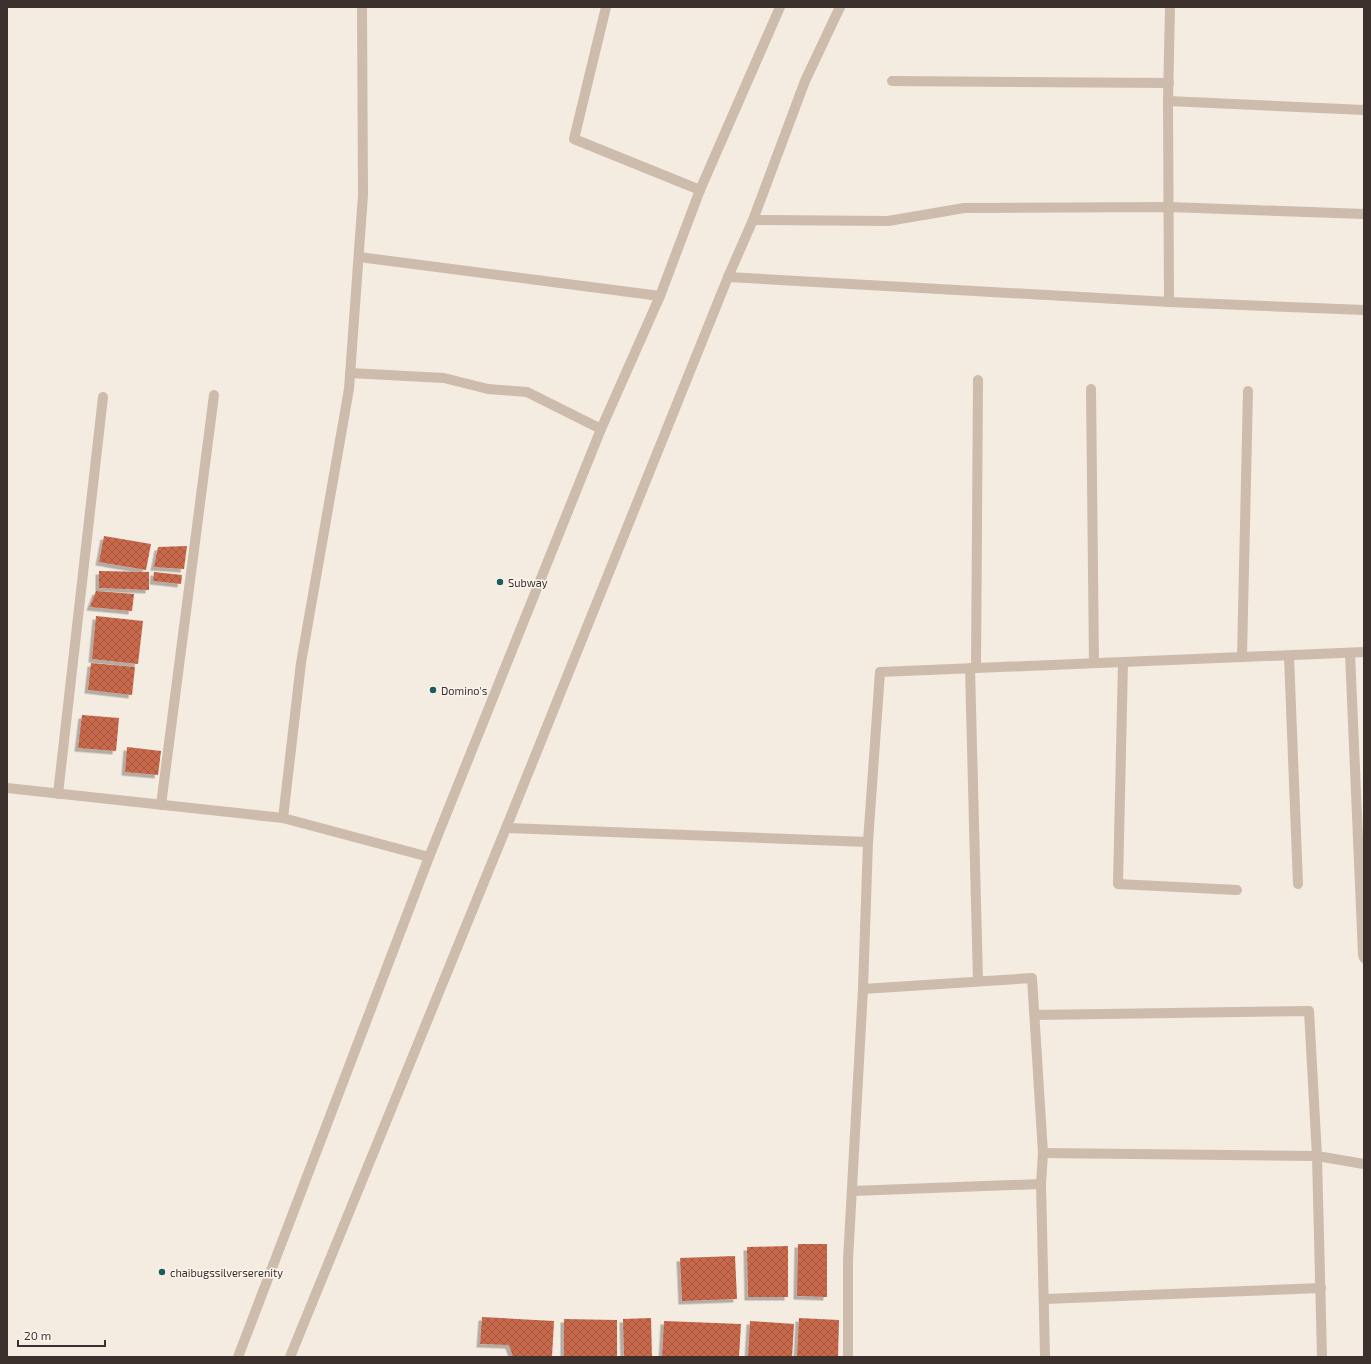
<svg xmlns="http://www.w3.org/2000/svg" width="1371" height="1364" font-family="'Exo 2',sans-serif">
<defs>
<pattern id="building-cross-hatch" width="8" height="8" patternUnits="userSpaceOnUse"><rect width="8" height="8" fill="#c8694b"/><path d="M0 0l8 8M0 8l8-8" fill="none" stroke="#a4573f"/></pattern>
<filter id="shadow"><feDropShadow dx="-3.5" dy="3.5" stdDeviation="0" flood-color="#0004"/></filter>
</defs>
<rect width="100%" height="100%" fill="#f4ebe1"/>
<g fill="url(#building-cross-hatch)" filter="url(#shadow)">
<polygon points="104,536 151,544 146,570 99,562"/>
<polygon points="187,546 184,569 154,567 158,547"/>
<polygon points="99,571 149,572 149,590 99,588"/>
<polygon points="154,572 182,575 181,584 153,581"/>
<polygon points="96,591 134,594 132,611 90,607"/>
<polygon points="96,616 143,621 138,664 92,659"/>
<polygon points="91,663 135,667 132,695 88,690"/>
<polygon points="82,715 119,718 116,751 78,748"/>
<polygon points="127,747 161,751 158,775 125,772"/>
<polygon points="798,1244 827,1244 827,1297 797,1296"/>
<polygon points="788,1246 788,1297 748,1297 747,1247"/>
<polygon points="735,1256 737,1299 682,1301 680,1258"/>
<polygon points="482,1317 554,1321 552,1357 513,1357 509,1345 480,1344"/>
<polygon points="651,1318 652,1357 624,1357 623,1319"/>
<polygon points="799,1318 839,1320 838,1357 797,1357"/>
<polygon points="564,1319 617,1320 617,1357 564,1357"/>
<polygon points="664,1321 741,1324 739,1357 662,1357"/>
<polygon points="750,1321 794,1324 792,1357 748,1357"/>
</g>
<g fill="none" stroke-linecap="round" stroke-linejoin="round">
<g stroke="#cdbbac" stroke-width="10">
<polyline points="362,7 363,195 349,389 301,663 283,818 429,857"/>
<polyline points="606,7 574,139 700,190"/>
<polyline points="1170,7 1168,101 1364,110"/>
<polyline points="892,81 1169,83"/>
<polyline points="753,220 888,221 964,208 1169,207 1364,214"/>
<polyline points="359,257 660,296"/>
<polyline points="728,277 1169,302 1168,101"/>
<polyline points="1169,302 1364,310"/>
<polyline points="350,373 444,378 488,389 527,392 601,429"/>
<polyline points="1091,389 1094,663"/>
<polyline points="1350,653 1363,955 1364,958"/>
<polyline points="1289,656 1298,884"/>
<polyline points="1242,657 1248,391"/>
<polyline points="1123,662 1118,884 1237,890"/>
<polyline points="970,668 978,981"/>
<polyline points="976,668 978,380"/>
<polyline points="7,788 283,818"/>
<polyline points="58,794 103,397"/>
<polyline points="161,805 214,395"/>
<polyline points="506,828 868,842"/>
<polyline points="863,989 1032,978 1043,1153 1041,1184 1045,1357"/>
<polyline points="1035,1015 1309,1011 1317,1156 1364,1164"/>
<polyline points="1043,1153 1317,1156 1322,1357"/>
<polyline points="852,1191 1041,1184"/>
<polyline points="1045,1299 1321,1288"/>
<polyline points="238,1357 429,857 601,429 660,296 700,190 780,7"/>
<polyline points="290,1357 506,828 728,277 753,220 805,81 840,7"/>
<polyline points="848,1357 848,1260 863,989 868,842 880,672 1364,652"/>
</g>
</g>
<g fill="#1f5a5e" stroke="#fbf5ee" stroke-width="1.5">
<circle cx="500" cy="582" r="4"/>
<circle cx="433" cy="690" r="4"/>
<circle cx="162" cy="1272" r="4"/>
</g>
<g text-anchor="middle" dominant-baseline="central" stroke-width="3" stroke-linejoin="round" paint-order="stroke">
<g font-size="11" fill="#3b302b" stroke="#fbf5ee" text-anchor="start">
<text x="508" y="582">Subway</text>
<text x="441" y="690">Domino's</text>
<text x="170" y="1272">chaibugssilverserenity</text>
</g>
</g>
<rect width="1371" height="1364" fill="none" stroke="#3b302b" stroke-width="16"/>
<path d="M18 1340v6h87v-6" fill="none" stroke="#3b302b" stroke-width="2"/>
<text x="24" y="1340" font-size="12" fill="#3b302b" stroke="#fbf5ee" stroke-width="3" paint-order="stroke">20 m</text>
</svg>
